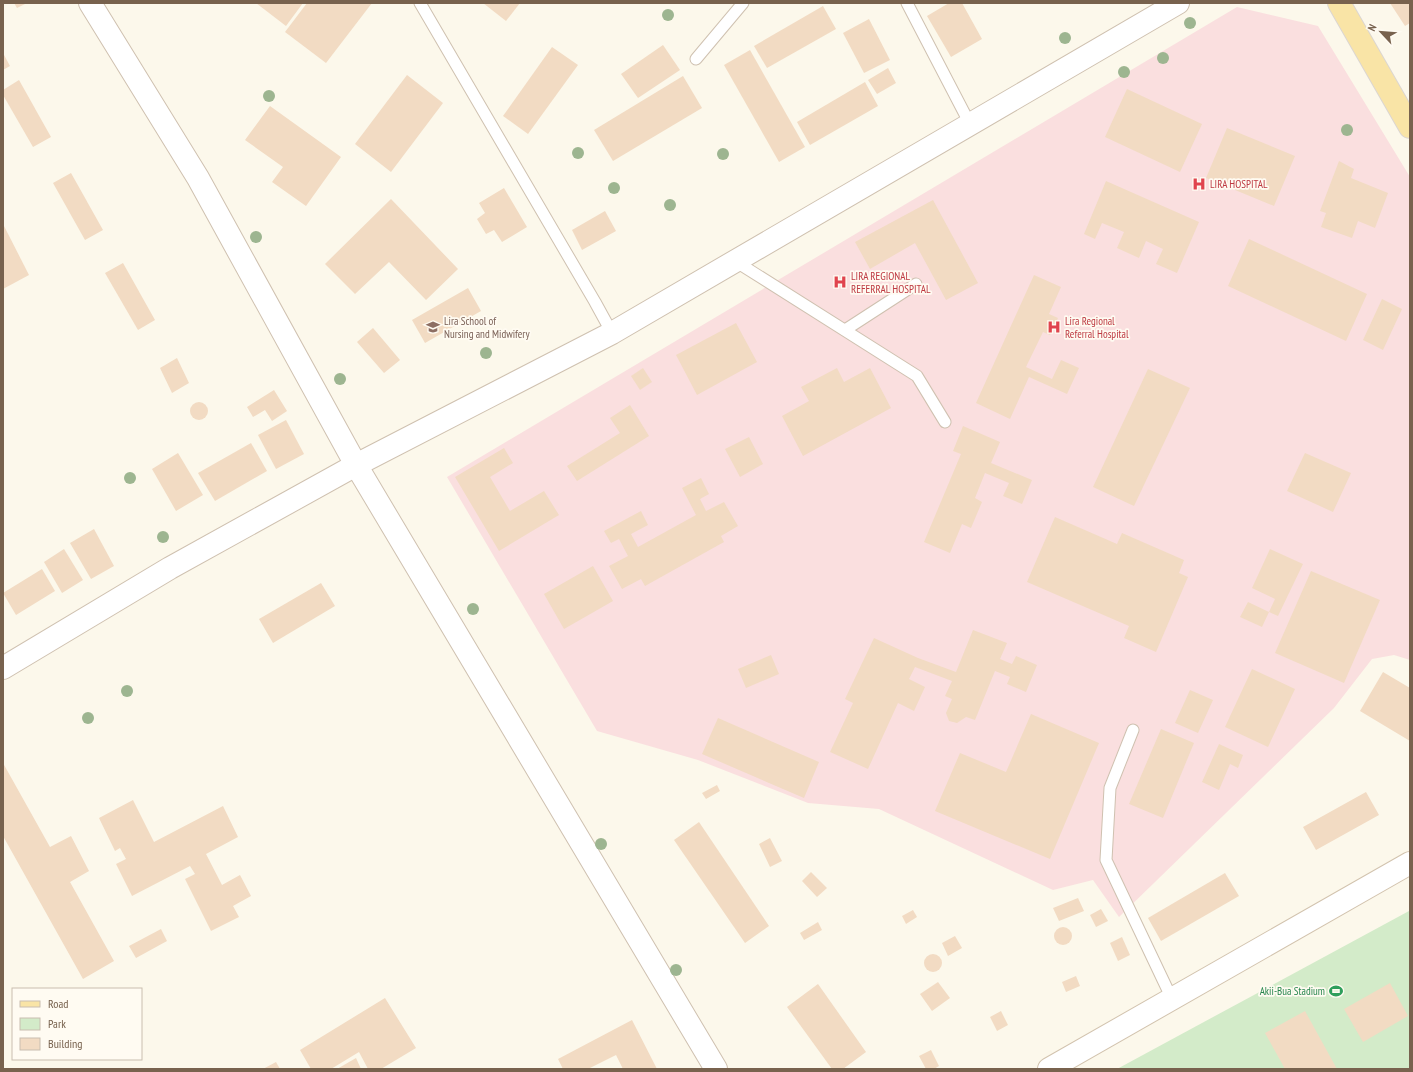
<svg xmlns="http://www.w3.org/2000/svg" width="1413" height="1072" font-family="'PT Sans Narrow',sans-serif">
<rect width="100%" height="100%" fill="#fcf8eb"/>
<polygon fill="#fadfdf" points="1237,7 1318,26 1410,177 1410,660 1394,655 1372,659 1334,708 1119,917 1093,880 1053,890 879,809 808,803 698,760 597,731 447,477"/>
<polygon fill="#d3ebc9" points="1409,911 1410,1069 1117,1069"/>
<g fill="#f2dbc3">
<polygon points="14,3 27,3 17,8"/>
<polygon points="256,3 303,3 286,26"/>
<polygon points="307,3 372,3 326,63 285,32"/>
<polygon points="483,3 520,3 506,21"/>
<polygon points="949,3 962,3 982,39 951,57 927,16"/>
<polygon points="1390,3 1410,3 1410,23 1405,26"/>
<polygon points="823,6 836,29 767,68 754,46"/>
<polygon points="869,19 890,60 864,73 843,33"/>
<polygon points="663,45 680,70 638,98 621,74"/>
<polygon points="552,47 578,65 528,134 503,116"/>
<polygon points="750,50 805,147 779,162 724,65"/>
<polygon points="3,53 10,66 3,70"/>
<polygon points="888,68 896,83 877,94 868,80"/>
<polygon points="407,75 443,103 391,172 355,144"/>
<polygon points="683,76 702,108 613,161 594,130"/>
<polygon points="19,80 51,137 33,147 3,95 3,90"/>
<polygon points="865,82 878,106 810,145 797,122"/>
<polygon points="1127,89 1202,124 1180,172 1105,137"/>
<polygon points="270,106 341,157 306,206 272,182 283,167 245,140"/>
<polygon points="1227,128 1295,156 1274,206 1206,178"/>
<polygon points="1339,161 1354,169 1351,178 1388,193 1375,228 1358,221 1352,238 1321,227 1326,213 1320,211"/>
<polygon points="71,173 103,230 85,240 53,183"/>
<polygon points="1106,181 1199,222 1177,273 1156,264 1163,249 1146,241 1139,258 1117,248 1124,232 1102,223 1095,239 1084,234"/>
<polygon points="504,188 527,227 502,242 494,230 486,234 477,219 485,213 479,203"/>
<polygon points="391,199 458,269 426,300 389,262 355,294 325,264"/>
<polygon points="933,200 978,283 946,300 915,243 870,269 855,242"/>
<polygon points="605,211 616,231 582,250 572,230"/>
<polygon points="3,224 29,275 3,289"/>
<polygon points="1249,239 1367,294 1346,341 1228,286"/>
<polygon points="123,263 155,320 138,330 105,273"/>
<polygon points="1034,275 1061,287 1049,314 1058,318 1050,335 1043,332 1026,367 1052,379 1061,360 1079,368 1067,394 1029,377 1010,419 976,403"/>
<polygon points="468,288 481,311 425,343 412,320"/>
<polygon points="1382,299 1402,309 1383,350 1363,340"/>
<polygon points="736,323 757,362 697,395 676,355"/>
<polygon points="373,328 400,360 384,373 357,342"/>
<polygon points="177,358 189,383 172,393 160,368"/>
<polygon points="643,368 652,382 640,390 631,376"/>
<polygon points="837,368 844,382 870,368 891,408 803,456 782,416 809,401 801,387"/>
<polygon points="1148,369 1190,388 1134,506 1093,487"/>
<polygon points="274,390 287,411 272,421 265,410 253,417 247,407"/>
<circle cx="199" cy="411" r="9"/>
<polygon points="630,405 649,436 577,481 567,466 620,433 610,418"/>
<polygon points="286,420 304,454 276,469 258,435"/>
<polygon points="963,426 1000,442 991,463 1032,480 1022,504 1003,496 1009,483 985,473 975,498 982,502 971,528 962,524 950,553 924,542 961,454 953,451"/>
<polygon points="749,437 763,464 740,477 725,449"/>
<polygon points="251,443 267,471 215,501 198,473"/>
<polygon points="504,448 513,463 490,477 510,511 544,491 559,515 499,551 455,477"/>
<polygon points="178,453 203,495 176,511 152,469"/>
<polygon points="1305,453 1351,473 1333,512 1287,491"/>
<polygon points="701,478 709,494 700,499 706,511 724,502 738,526 721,536 724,542 645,586 641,579 622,589 609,566 628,556 619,539 611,543 604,531 641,511 648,525 631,534 638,547 696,515 682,488"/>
<polygon points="1055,517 1117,544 1122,533 1184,560 1179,573 1188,577 1156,652 1124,638 1129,626 1027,582"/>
<polygon points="94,529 114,566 91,579 70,543"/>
<polygon points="64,549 83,580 62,593 44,562"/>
<polygon points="1270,549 1303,564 1278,616 1269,612 1275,599 1252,588"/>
<polygon points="593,566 613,601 564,629 544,594"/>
<polygon points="42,569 55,591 16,615 3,593"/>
<polygon points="1311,571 1380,600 1344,683 1275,653"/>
<polygon points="321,583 335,606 273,643 259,619"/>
<polygon points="1248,602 1269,612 1262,627 1240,617"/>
<polygon points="973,630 1007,643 1000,659 1012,664 1016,656 1037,665 1026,692 1007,684 1010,677 995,671 975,720 966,717 957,723 949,721 946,713 952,699 945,696 952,681 915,667 909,679 925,687 914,711 898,703 868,769 830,752 853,703 845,699 874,638 918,658 956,672"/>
<polygon points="771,655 779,674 746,688 738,669"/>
<polygon points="1252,669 1295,689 1268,747 1225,727"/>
<polygon points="1383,672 1410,688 1410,741 1360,711"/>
<polygon points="1190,690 1213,700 1198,733 1175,723"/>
<polygon points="1031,714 1099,743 1050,859 935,811 960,753 1006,772"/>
<polygon points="718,718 819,762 804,798 702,754"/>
<polygon points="1161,729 1194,743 1163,818 1129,804"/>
<polygon points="1219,744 1243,755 1238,768 1230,764 1219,790 1202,782"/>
<polygon points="3,763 50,847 71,836 89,871 70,882 114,961 83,979 3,836"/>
<polygon points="717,785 720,791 706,799 702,793"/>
<polygon points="1366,792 1379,815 1316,850 1303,827"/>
<polygon points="133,800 154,842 223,806 238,837 206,854 222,885 240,875 251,896 233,906 239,917 211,931 185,879 195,874 190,866 132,896 116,864 126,859 120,848 115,851 99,818"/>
<polygon points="699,822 769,926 745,943 674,840"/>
<polygon points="770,838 782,861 770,867 759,844"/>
<polygon points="811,872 827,888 817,897 802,881"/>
<polygon points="1225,873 1239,896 1161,941 1148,918"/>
<polygon points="1078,898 1084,911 1059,921 1053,908"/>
<polygon points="1101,909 1108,921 1096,927 1090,915"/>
<polygon points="913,910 917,917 906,924 902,916"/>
<polygon points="818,922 822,930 804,940 800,933"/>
<circle cx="1063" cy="936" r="9"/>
<polygon points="161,929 167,941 136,958 129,946"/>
<polygon points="955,936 962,948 948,956 942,943"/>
<polygon points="1122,937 1130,955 1118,961 1110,943"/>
<circle cx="933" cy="963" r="9"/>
<polygon points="1076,976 1080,986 1066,992 1062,982"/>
<polygon points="938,982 950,998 932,1011 920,994"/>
<polygon points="1390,983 1408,1016 1363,1042 1344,1009"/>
<polygon points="818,984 866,1052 843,1069 832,1069 787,1007"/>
<polygon points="385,998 416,1048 381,1069 368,1069 359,1052 331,1069 311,1069 300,1050"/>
<polygon points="1001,1011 1008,1025 997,1031 990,1017"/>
<polygon points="1305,1011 1337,1069 1285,1069 1265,1033"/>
<polygon points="632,1020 657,1069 623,1069 616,1055 588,1069 563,1069 558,1059"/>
<polygon points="931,1050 939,1066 934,1069 926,1069 919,1056"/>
<polygon points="356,1058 361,1069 337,1069"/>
<polygon points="276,1062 280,1069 263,1069"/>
</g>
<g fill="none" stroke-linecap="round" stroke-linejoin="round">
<g stroke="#cfc1b0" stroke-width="13">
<g id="lane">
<polyline points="420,3 595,302 612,333"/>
<polyline points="907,3 970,124"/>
<polyline points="696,59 743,3"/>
<polyline points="735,261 917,376 945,422"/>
<polyline points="845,330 916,284"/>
<polyline points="1133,730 1110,788 1106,860 1172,999"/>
</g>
</g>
<g stroke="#cfc1b0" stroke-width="24">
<g id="street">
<polyline points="90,3 198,178 356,465 716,1069"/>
<polyline points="3,668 170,568 356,465 612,333 1178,3"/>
</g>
</g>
<g stroke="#d2c3ae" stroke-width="24">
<polyline id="secondary" points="1049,1069 1410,863"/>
</g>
<g stroke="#dcd6d1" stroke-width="24">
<polyline id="primary" points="1339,3 1410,127"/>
</g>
<use href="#lane" stroke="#fff" stroke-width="11"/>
<use href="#street" stroke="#fff" stroke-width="22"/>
<use href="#secondary" stroke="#fff" stroke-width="22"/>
<use href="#primary" stroke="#f9e4a6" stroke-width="22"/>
</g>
<g fill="#9db590">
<circle cx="668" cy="15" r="6"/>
<circle cx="1190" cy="23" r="6"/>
<circle cx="1065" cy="38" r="6"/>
<circle cx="1163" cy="58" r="6"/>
<circle cx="1124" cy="72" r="6"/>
<circle cx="269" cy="96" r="6"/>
<circle cx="1347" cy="130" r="6"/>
<circle cx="578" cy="153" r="6"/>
<circle cx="723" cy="154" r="6"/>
<circle cx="614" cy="188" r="6"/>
<circle cx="670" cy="205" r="6"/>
<circle cx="256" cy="237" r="6"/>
<circle cx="486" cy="353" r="6"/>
<circle cx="340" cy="379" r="6"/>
<circle cx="130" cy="478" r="6"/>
<circle cx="163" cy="537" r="6"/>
<circle cx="473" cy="609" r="6"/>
<circle cx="127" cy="691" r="6"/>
<circle cx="88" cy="718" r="6"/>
<circle cx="601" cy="844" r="6"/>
<circle cx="676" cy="970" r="6"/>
</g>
<defs>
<g id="hospital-bare" transform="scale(1.08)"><path d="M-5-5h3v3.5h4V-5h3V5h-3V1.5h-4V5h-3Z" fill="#e0444e" stroke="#fffbf2" stroke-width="2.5" paint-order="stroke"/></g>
<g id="school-bare" transform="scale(1.08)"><path d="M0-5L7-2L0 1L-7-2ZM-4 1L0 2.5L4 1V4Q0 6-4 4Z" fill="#8d6e63" stroke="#fffbf2" stroke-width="2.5" paint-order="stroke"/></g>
<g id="stadium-bare" transform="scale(1.08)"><path d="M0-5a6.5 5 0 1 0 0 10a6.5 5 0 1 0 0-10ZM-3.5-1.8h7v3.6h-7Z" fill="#2e9e5b" stroke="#fffbf2" stroke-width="2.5" paint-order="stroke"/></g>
</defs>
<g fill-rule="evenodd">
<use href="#hospital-bare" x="1199" y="184"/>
<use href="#hospital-bare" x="840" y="282"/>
<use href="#school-bare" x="433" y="327"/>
<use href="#hospital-bare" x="1054" y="327"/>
<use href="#stadium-bare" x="1336" y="991"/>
</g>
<g text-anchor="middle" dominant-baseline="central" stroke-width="3.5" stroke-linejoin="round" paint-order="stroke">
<g font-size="11" fill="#be3a42" stroke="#fffbf2" text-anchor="start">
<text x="1210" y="184">LIRA HOSPITAL</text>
<text x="851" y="276">LIRA REGIONAL<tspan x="851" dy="13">REFERRAL HOSPITAL</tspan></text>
<text x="1065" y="321">Lira Regional<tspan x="1065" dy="13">Referral Hospital</tspan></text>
</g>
<g font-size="11" fill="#785e54" stroke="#fffbf2" text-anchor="start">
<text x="444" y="321">Lira School of<tspan x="444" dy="13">Nursing and Midwifery</tspan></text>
</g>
<g font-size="11" fill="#27864d" stroke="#fffbf2" text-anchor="end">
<text x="1325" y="991">Akii-Bua Stadium</text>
</g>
</g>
<rect width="1413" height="1072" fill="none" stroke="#78624e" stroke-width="8"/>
<rect x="12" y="988" width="130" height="72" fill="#fffbf2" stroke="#c9beb0"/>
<rect x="20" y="1001" width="20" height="6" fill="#f9e4a6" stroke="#c9beb0"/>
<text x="48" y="1008" font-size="12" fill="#78624e">Road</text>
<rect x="20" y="1018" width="20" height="12" fill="#d3ebc9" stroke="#c9beb0"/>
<text x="48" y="1028" font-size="12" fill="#78624e">Park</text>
<rect x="20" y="1038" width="20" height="12" fill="#f2dbc3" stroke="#c9beb0"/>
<text x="48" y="1048" font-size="12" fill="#78624e">Building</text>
<g transform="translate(1381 32) rotate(296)" stroke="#fffbf2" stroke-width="3" paint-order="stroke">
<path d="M0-3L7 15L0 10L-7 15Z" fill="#78624e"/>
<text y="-6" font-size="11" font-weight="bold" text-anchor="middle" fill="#78624e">N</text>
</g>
</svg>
